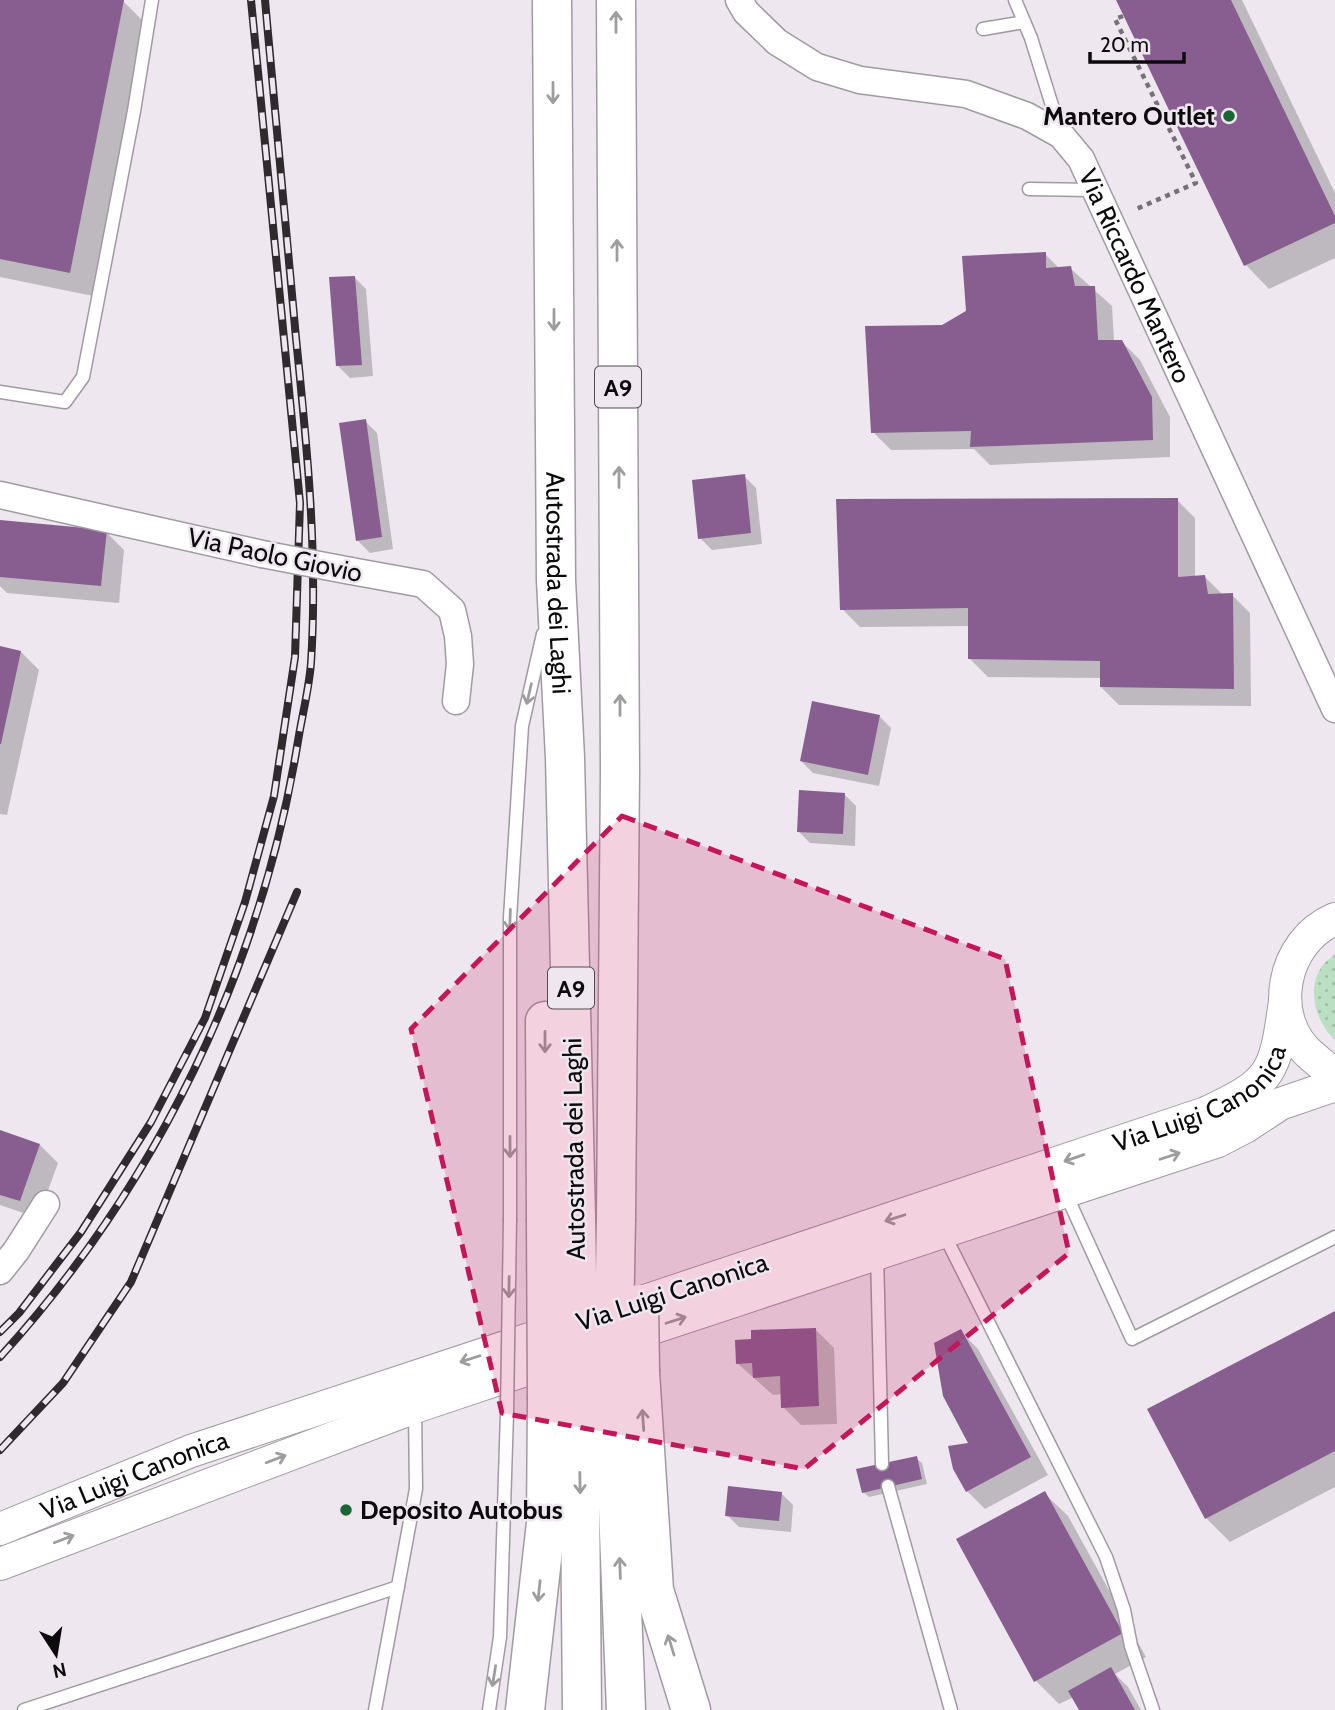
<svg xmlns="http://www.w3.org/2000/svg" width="1335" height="1710" font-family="Cabin,sans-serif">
<defs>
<pattern id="grass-dots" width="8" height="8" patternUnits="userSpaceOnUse" patternTransform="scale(1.75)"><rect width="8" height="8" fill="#bbdfc2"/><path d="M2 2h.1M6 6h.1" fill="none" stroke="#a0bea6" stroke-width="1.8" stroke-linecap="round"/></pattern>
</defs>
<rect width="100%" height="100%" fill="#eee7ef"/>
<path fill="url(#grass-dots)" d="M1335,954V1040C1316,1022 1306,990 1322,966C1325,962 1331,958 1335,954Z"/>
<g fill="#0003">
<polygon points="0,0 116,0 123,1 147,25 93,296 0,277"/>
<polygon points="1118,0 1242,0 1335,193 1335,258 1269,289 1246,265"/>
<polygon points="1045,254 1060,269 1070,268 1112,306 1114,341 1121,341 1140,360 1170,417 1170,457 990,465 974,449 891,450 873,432 943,327"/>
<polygon points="354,277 366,289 373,376 350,378 338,366"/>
<polygon points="365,421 377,433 393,549 370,553 358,541"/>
<polygon points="744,476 756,488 762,544 712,550 700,538"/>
<polygon points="1177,500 1195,518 1195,577 1204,576 1223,595 1232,595 1250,613 1251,706 1119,705 1101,687 1101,678 988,677 969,658 970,626 860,627 842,609"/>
<polygon points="0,522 106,532 124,550 119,603 7,593 0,586"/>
<polygon points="0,648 21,652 39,670 7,815 0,814"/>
<polygon points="879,716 891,728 879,786 813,773 801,761"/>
<polygon points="844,794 856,806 855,846 810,843 798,831"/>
<polygon points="0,1132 40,1145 58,1163 38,1218 0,1205"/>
<polygon points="1335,1313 1335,1487 1230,1542 1206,1518"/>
<polygon points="816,1330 834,1348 837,1424 801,1425 783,1407 782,1394 773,1395 737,1363"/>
<polygon points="960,1331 978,1349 1048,1475 985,1509 967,1491 971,1444"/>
<polygon points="916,1458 922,1463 927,1484 869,1497 863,1492"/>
<polygon points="781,1493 793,1505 791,1532 739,1527 727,1515"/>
<polygon points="1044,1493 1068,1516 1146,1657 1115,1674 1128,1687 1141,1710 1081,1710 1074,1697 1059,1704 1036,1681"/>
</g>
<g fill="#885e90">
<polygon points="0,0 124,0 70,273 0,259"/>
<polygon points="1116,0 1231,0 1335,216 1335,223 1244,266"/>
<polygon points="1046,252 1046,268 1071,266 1075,286 1095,286 1098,340 1122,340 1152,397 1153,440 970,447 971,431 871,433 865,326 942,325 966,311 962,256"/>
<polygon points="355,276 362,365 336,366 329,277"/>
<polygon points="366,419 382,537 356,541 339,423"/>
<polygon points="745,474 751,533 698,539 692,480"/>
<polygon points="1178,498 1178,577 1205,575 1208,594 1233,593 1234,689 1100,687 1100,661 968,659 968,608 840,610 836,499"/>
<polygon points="0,520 107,530 101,586 0,577"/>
<polygon points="0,646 21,651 1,744 0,744"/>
<polygon points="812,701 880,715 868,775 800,761"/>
<polygon points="799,790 845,793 843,834 797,832"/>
<polygon points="0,1130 40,1144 20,1201 0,1195"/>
<polygon points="1335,1311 1335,1451 1205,1519 1147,1409"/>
<polygon points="816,1328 819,1406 781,1408 780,1376 753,1378 752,1363 736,1364 735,1340 751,1339 751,1330"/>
<polygon points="961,1329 1031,1457 966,1492 953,1469 948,1446 968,1443 943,1396 934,1343"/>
<polygon points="917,1456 922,1479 862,1493 856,1469"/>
<polygon points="728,1486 782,1492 779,1521 725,1516"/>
<polygon points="1045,1491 1123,1633 1034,1682 956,1539"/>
<polygon points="1111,1667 1135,1710 1079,1710 1068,1691"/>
</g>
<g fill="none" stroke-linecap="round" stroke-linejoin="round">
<g stroke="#a19aa2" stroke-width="15">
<g id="service">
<polyline points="1015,0 1031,38 1060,131"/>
<polyline points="983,29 1024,22"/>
<polyline points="1029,189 1093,190"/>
<polyline points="0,392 65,402 83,377 134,111 152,0"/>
<polyline points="1065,1192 1132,1339 1335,1237"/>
<polyline points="510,1219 510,918 522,726 543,634"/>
<polyline points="943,1232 1106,1557 1124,1610 1131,1646 1153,1710"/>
<polyline points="877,1253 882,1464"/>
<polyline points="888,1486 951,1710"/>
<polyline points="24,1710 398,1587"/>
<polyline points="375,1710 416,1489 415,1410"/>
<polyline points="489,1710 500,1637 507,1412"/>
</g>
</g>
<g stroke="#a19aa2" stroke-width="29">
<g id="minor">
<path id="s1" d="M739,0L746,12L777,42L817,67L860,80L966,94L1027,116L1061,135L1081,159L1335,709"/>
<polyline points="0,495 262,554"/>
<polyline points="351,571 423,584 452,610 458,636 460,664 456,701"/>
<polyline points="0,1271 16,1251 46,1204"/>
</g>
</g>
<g stroke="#a19aa2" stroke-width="34">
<g id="tertiary">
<path d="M1335,919C1282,941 1266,1019 1313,1057C1320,1063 1326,1069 1335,1072"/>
<path id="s2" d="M615,1311L1206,1113C1273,1082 1275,1073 1285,1001"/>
<polyline points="619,1339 1218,1141 1245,1127 1280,1104 1335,1085"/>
<path id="s3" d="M0,1529L191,1451L566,1327"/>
<polyline points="0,1564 415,1407 567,1356"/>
</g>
</g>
<g stroke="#a19aa2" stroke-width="41">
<g id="motorway">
<path id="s4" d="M552,0L556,580L565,758L576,1218"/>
<polyline points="616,0 620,773 616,1218"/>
<polyline points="545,1021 546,1218"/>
<polyline points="640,1372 654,1590 691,1710"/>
<polyline points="613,1381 626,1710"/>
<polyline points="579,1390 582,1710"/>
<polyline points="525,1710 546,1523 547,1400"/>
</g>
</g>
<polyline stroke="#767176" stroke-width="4.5" stroke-dasharray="5 5" stroke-linecap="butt" points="1123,16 1115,19 1196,183 1134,210"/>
<use href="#service" stroke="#fff" stroke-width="12"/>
<use href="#minor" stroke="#fff" stroke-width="26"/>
<use href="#tertiary" stroke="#fff" stroke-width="32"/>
<use href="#motorway" stroke="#fff" stroke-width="38"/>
<g stroke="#2e2a2e" stroke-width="8">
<g id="rail">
<polyline points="0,1332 19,1313 81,1232 151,1122 205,1018 245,902 274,796 295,657 300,503 251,0"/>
<path d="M0,1357C156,1186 261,970 298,741C302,716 309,689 311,663C318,554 307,446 296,338C286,226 275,113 265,0"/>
<polyline points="0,1450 63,1383 131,1282 297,892"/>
</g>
</g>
<use href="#rail" stroke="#eee7ef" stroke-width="5" stroke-dasharray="16" stroke-linecap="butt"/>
<g stroke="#a19aa2" stroke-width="15" stroke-linecap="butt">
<polyline id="service-bridge" points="507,1412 510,1219"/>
</g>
<g stroke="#a19aa2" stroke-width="29" stroke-linecap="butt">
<polyline id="minor-bridge" points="262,554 351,571"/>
</g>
<g stroke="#a19aa2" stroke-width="41" stroke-linecap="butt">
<g id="motorway-bridge">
<polyline points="546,1218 547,1400"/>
<polyline points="576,1218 579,1390"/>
<polyline points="639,1304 640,1372"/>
<polyline points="613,1381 616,1218"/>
</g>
</g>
<use href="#service-bridge" stroke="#fff" stroke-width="12"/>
<use href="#minor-bridge" stroke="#fff" stroke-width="26"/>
<use href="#motorway-bridge" stroke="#fff" stroke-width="38"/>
</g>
<defs><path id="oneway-shaft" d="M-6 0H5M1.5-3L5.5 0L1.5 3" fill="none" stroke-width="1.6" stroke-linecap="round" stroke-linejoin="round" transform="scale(1.75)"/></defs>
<g stroke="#9e9d9e">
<use href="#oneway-shaft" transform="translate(616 22) rotate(-90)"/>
<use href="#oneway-shaft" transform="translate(553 93) rotate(90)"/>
<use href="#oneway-shaft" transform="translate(617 250) rotate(-90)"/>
<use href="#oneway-shaft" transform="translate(554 320) rotate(90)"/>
<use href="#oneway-shaft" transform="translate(619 477) rotate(-90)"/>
<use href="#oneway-shaft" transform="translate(529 694) rotate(103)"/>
<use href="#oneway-shaft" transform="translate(620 705) rotate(-90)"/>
<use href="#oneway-shaft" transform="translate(510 920) rotate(92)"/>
<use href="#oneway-shaft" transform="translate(545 1042) rotate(90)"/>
<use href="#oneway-shaft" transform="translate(510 1147) rotate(90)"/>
<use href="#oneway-shaft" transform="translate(1170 1156) rotate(-18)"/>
<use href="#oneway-shaft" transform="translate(1074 1158) rotate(161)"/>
<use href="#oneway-shaft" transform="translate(895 1218) rotate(162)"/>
<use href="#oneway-shaft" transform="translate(509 1287) rotate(91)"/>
<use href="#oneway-shaft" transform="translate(676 1320) rotate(-18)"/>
<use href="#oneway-shaft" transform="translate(470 1359) rotate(162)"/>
<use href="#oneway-shaft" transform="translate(643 1420) rotate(-94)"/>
<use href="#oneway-shaft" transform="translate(276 1459) rotate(-21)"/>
<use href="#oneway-shaft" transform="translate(580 1483) rotate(89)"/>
<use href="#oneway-shaft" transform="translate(64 1539) rotate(-21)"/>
<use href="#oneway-shaft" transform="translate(620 1568) rotate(-92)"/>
<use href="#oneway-shaft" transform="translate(539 1591) rotate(96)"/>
<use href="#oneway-shaft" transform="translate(671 1645) rotate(-107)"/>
<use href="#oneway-shaft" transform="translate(494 1676) rotate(99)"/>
</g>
<path fill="#c2185b" fill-opacity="0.2" stroke="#c2185b" stroke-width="5" stroke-dasharray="14 9" stroke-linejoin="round" d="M622,816L1005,959L1069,1253L804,1469L502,1413L411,1029Z"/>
<g fill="#196634" stroke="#eee7ef" stroke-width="2.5">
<circle cx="1229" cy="116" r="7"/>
<circle cx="346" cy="1510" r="7"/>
</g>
<g text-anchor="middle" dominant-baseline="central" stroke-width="5" stroke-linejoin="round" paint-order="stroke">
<g fill="#eee7ef" stroke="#504c51" stroke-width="2">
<rect x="595" y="366.5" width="46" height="41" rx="5"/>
<rect x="548" y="967.5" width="46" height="41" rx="5"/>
</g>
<g font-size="24" font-weight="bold" fill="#0d0a0d">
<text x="618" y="387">A9</text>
<text x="571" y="988">A9</text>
</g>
<g font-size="26" font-weight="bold" fill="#0d0a0d" stroke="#eee7ef" text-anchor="end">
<text x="1215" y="116">Mantero Outlet</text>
<text x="360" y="1510" text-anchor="start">Deposito Autobus</text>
</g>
<g font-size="26" fill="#0d0a0d" stroke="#eee7ef">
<text stroke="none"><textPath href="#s1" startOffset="520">Via Riccardo Mantero</textPath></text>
<text transform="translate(275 555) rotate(12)">Via Paolo Giovio</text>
<text stroke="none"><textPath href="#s4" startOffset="583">Autostrada dei Laghi</textPath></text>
<text stroke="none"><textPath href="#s2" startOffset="626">Via Luigi Canonica</textPath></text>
<text transform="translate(574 1149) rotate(-91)">Autostrada dei Laghi</text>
<text transform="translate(672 1292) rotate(-18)">Via Luigi Canonica</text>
<text stroke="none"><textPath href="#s3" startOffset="145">Via Luigi Canonica</textPath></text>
</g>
</g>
<g transform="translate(56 1654) rotate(168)" stroke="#eee7ef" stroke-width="5" paint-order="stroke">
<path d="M0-5L12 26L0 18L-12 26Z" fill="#0d0a0d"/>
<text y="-10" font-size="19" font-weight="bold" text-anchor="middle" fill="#0d0a0d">N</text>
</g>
<path d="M1090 52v10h94v-10" fill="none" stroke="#0d0a0d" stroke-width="3.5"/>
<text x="1100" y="52" font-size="21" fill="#0d0a0d" stroke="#eee7ef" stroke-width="5" paint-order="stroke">20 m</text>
</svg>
